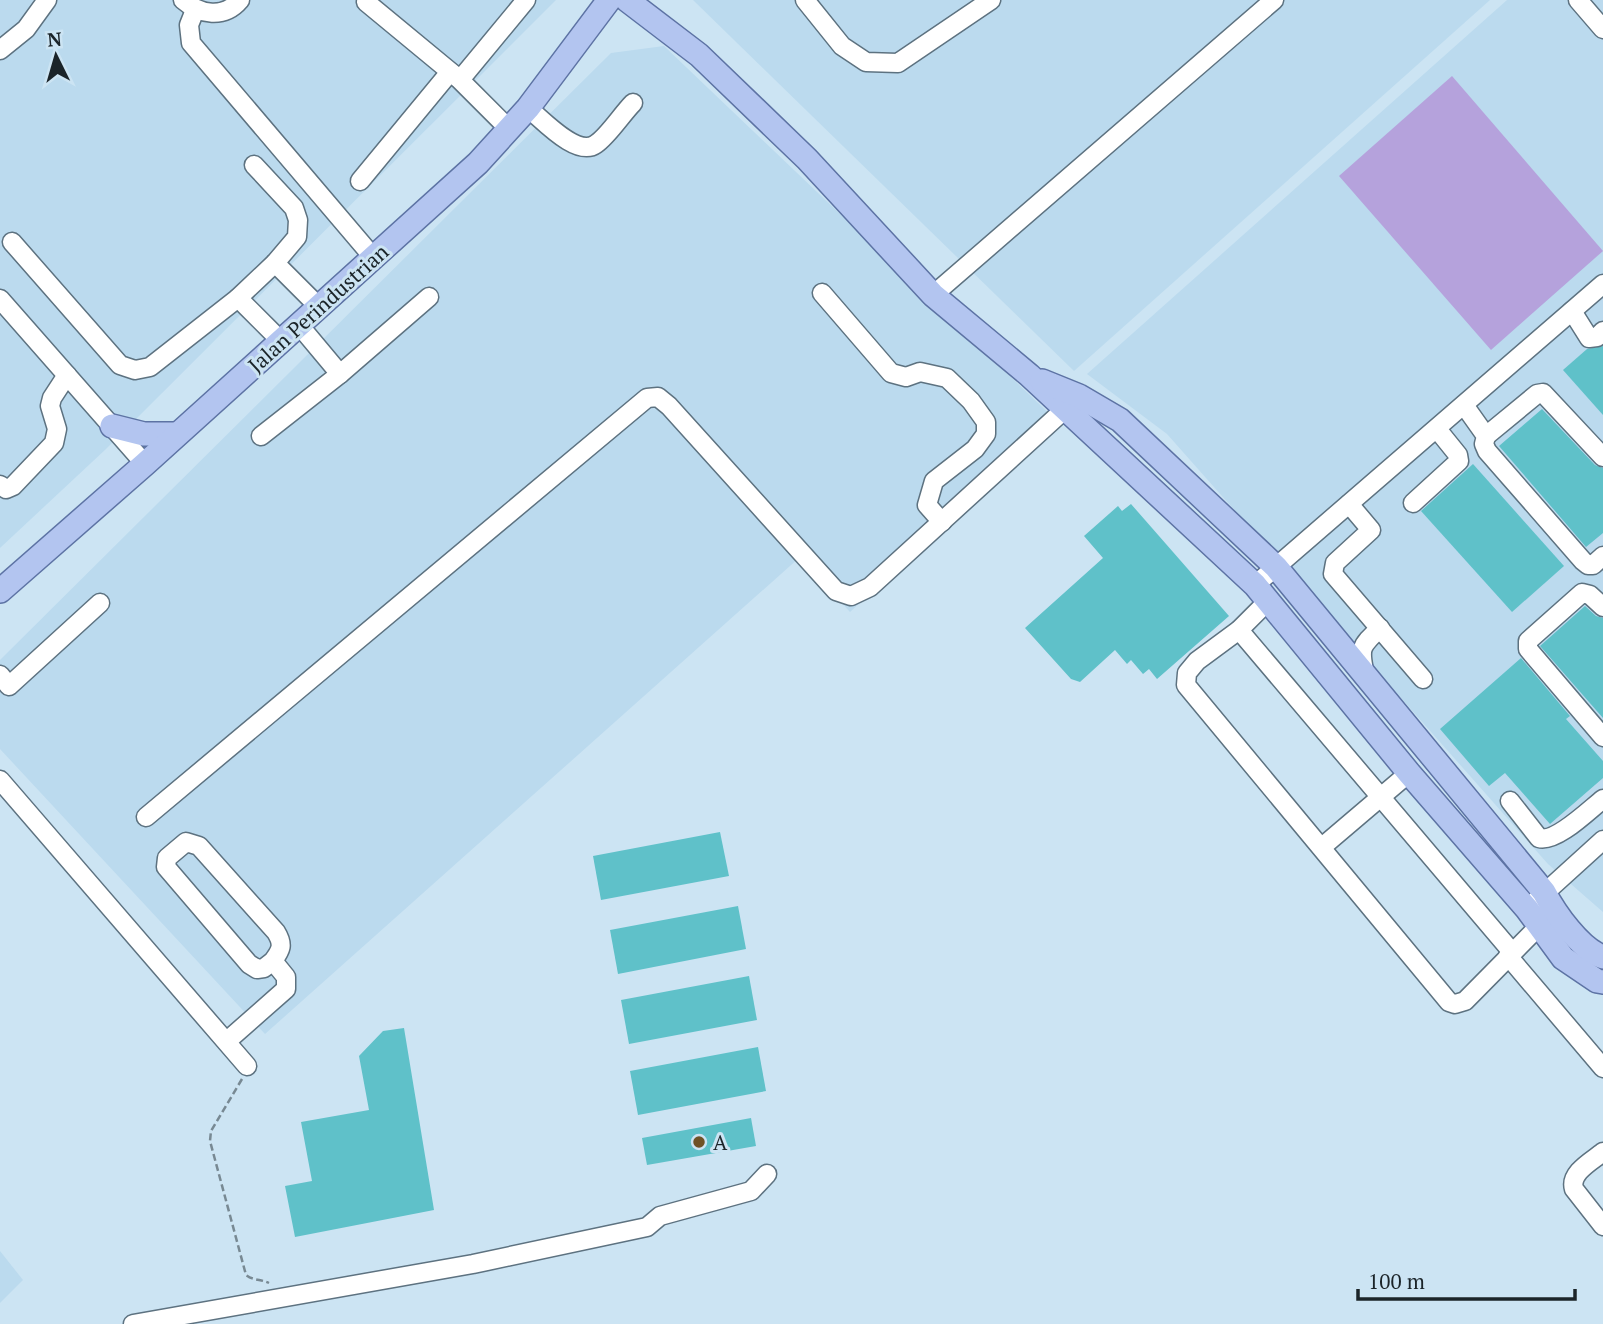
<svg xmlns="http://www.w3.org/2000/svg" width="1603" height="1324" font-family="'PT Serif',serif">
<rect width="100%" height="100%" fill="#cce4f3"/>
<g fill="#bbdaee">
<polygon points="0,0 556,0 106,449 0,548"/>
<polygon points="693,0 1490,0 1074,371"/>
<polygon points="1507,0 1603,0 1603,912 1548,864 1167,434 1087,374"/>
<polygon points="664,46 1057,421 850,612 800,557 265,1034 0,749 0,660 611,53"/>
<polygon points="0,1251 23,1280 0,1303"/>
</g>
<polygon fill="#b5a2dc" points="1452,76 1603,251 1491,350 1339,176"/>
<g fill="#5fc1c9">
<polygon points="1603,346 1603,415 1563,370 1587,349"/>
<polygon points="1542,409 1595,465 1603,468 1603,533 1586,547 1499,446"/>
<polygon points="1473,464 1564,566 1512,612 1421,511"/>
<polygon points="1131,504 1229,616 1157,679 1149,669 1143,674 1131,660 1127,664 1115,650 1080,682 1071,679 1025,628 1103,558 1084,536 1118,506 1122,511"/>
<polygon points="1585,606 1596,616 1603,618 1603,718 1540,646"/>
<polygon points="1521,658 1570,716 1566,719 1603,761 1603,778 1550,824 1505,773 1489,786 1440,729"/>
<polygon points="720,832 729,876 601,900 593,856"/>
<polygon points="738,906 746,949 618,974 610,930"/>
<polygon points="749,976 757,1020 629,1044 621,1000"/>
<polygon points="404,1028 434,1210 295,1237 285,1186 312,1181 301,1122 369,1110 359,1056 383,1031"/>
<polygon points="758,1047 766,1091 638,1115 630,1071"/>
<polygon points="751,1118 756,1146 647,1165 642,1138"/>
</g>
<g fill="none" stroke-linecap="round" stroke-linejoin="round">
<g stroke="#5d7280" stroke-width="21">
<g id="minor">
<path d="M183,0C200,15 224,19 240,0"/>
<polyline points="805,0 842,46 866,62 898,63 991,0"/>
<polyline points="1578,0 1603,29"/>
<polyline points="366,2 458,78 464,75 526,0"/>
<polyline points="195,10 189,25 191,43 373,257"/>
<polyline points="0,50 26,29 47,0"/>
<polyline points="458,78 509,129"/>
<path d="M528,108C543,120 577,158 596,144C608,136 622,114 633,103"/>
<polyline points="360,181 450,72"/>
<polyline points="12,242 120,365 135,370 150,367 238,298 275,263 297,237 298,220 294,208 254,165"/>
<polyline points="275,263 319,307"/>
<polyline points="822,293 891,373 906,377 920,372 947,378 971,401 986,422 986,434 975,449 934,481 927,505 942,522"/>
<polyline points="933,295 1274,0"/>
<polyline points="238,298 281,341"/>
<polyline points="0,299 145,464"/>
<polyline points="1572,311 1589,338 1597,337 1603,331"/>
<polyline points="299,325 340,374"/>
<polyline points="1464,405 1486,436 1484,444 1487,451 1583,561 1588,565 1593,565 1603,556"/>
<polyline points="261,436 340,374 429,297"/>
<polyline points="1486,436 1537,394 1543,393 1603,457"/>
<polyline points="0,485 6,489 13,486 54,443 57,429 50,406 52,398 67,375"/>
<polyline points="1413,503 1459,461 1458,455 1437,429"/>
<polyline points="1349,504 1371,530 1335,563 1333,574 1423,679"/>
<polyline points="1255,585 1603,284"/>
<polyline points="1267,602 1239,630 1197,661 1187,673 1186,685 1449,1002 1455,1004 1465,1001 1547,918"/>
<polyline points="1603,607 1590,595 1582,593 1528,641 1528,649 1603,737"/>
<polyline points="1239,630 1512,952"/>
<polyline points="0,675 9,686 100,603"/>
<path d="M1365,675C1359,648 1360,647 1380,628"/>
<polyline points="0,780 247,1066"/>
<path d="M1510,801L1539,838C1556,843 1589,810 1603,799"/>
<polyline points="146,817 647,398 658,397 669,406 836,591 851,596 870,587 1075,400"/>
<polyline points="1322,847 1409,773"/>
<polyline points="1527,909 1603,840"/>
<polyline points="1508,956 1603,1068"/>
<path d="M227,1041L286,989V977L273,961L264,968L257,969L249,964L166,867L167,858L186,842L199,846L276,932C284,945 281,950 273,961"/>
<path d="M1603,1152C1592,1161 1569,1173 1574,1189L1603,1226"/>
<polyline points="133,1324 473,1264 647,1227 660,1216 751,1191 767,1174"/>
</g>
</g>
<g stroke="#5d73a4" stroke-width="26">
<g id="major">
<polyline points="627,0 699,55 807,159 933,295 1029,375 1255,585 1409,773 1527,909 1563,958 1597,981 1603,982"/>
<path d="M1042,381L1079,396L1120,420L1276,567L1544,892C1555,913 1580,949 1603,957"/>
<polyline points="112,426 144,434 177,434"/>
<polyline points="0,591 145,464 478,163 528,108 609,0"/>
</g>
</g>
<path stroke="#788993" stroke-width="2.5" stroke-dasharray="7 3.5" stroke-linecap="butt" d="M242,1079L211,1131L210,1141L246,1275C254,1281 261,1279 269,1283"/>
<use href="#minor" stroke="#fff" stroke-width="18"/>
<use href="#major" stroke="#b3c5f0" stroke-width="23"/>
</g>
<circle fill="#6f5226" stroke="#cce4f3" stroke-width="2.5" cx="699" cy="1142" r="7"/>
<g text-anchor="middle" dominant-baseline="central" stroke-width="6" stroke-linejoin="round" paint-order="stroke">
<g font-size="21" fill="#1b2429" stroke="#cce4f3">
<text transform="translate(318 308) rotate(-42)">Jalan Perindustrian</text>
</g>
<g font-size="21" fill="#1b2429" stroke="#cce4f3" text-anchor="start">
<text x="713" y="1142">A</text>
</g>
</g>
<g transform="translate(56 56) rotate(355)" stroke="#cce4f3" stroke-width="5" paint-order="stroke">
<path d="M0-5L12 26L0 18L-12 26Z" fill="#1b2429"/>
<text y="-10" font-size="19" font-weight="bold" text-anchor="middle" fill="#1b2429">N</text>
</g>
<path d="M1358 1289v10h217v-10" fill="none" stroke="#1b2429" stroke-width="3.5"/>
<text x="1368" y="1289" font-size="21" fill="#1b2429" stroke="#cce4f3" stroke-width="5" paint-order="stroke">100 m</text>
</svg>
